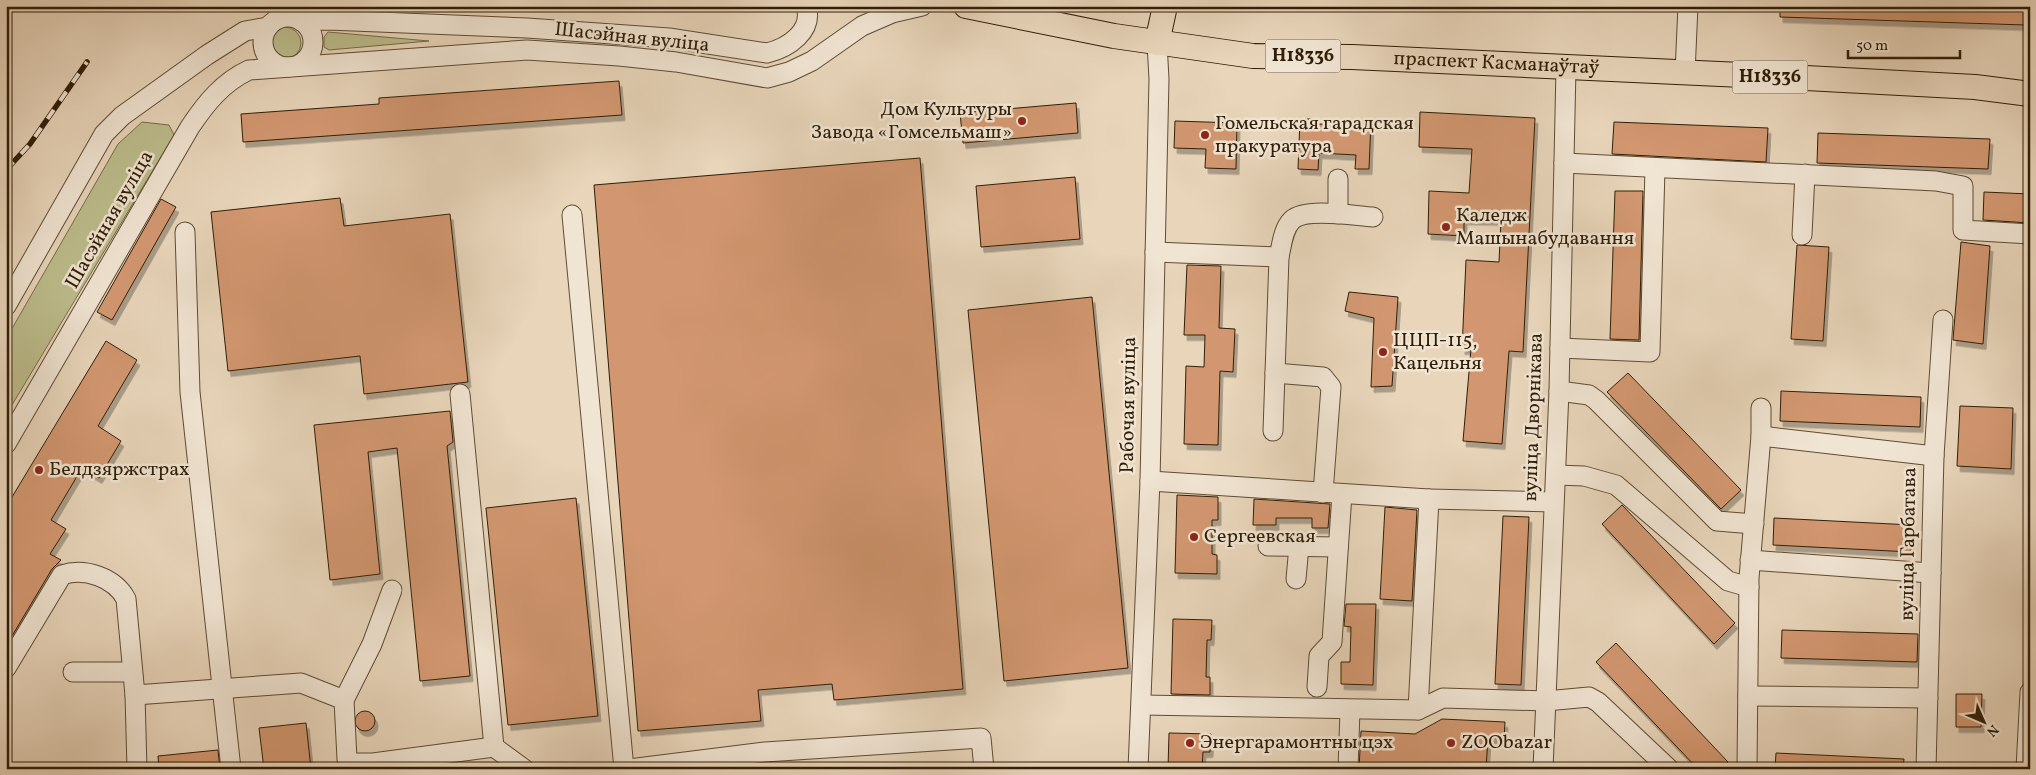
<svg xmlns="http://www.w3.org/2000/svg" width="2036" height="775" font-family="Vollkorn,serif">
<defs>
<filter id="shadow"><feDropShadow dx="3" dy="5.5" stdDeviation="0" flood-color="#0004"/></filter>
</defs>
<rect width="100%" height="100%" fill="#e8d5ba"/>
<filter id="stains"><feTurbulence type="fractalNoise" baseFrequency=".004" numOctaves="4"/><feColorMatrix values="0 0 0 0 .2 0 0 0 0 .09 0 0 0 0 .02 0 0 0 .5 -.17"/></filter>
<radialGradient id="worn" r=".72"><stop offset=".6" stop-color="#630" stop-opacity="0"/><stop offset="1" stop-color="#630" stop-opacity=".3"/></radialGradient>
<g fill="#bcbc8b" stroke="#766d4a">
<circle cx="285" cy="43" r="16"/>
<polygon points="328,32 429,41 329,50 324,47 324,37"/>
<polygon points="142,122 169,125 174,135 6,415 6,339 118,144"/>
</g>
<g fill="#d2976f" stroke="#301e08" filter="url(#shadow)">
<polygon points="1780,6 2025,6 2025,25 1780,17"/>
<polygon points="619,81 622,115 243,142 241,114 379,104 379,98"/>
<polygon points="1076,103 1078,133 963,143 960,113"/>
<polygon points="1420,112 1535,118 1523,352 1509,351 1502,444 1463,441 1471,349 1462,349 1466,260 1499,262 1501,220 1464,219 1464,236 1428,234 1429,191 1469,193 1472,149 1419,147"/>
<polygon points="1300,119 1318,119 1318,124 1346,125 1346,120 1371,121 1369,169 1355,169 1356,155 1319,153 1318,170 1298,169"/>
<polygon points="1175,121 1237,123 1236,169 1205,168 1206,149 1174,148"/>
<polygon points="1614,122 1768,128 1766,162 1612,154"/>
<polygon points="1818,133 1990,139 1988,169 1817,163"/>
<polygon points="920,158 963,689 834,700 832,684 758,690 761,721 638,731 594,185"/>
<polygon points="1075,177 1080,239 981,247 976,186"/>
<polygon points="1615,191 1643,191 1639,340 1610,339"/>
<polygon points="1984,192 2030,194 2030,223 1983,220"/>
<polygon points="340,198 344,226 450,214 468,382 364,394 360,356 228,371 211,212"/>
<polygon points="161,199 176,207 112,320 97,312"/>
<polygon points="1961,242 1990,246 1983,344 1953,340"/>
<polygon points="1797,245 1829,247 1823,341 1791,339"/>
<polygon points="1187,265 1221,266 1219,328 1235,329 1233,372 1220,371 1218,445 1184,444 1186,366 1204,367 1205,335 1184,335"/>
<polygon points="1349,292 1398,297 1392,386 1371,387 1374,318 1345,311"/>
<polygon points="1092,297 1128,668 1004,681 968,310"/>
<polygon points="106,341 137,360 98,426 121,441 99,478 82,468 51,520 66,529 50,554 61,560 52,569 6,646 6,507"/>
<polygon points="1628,373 1741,490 1721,509 1607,392"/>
<polygon points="1781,391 1921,397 1920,427 1780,421"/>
<polygon points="1960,406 2013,408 2011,469 1957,466"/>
<polygon points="450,411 453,442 447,446 470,676 420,681 397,448 368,452 380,574 330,580 314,425"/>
<polygon points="1177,495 1218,497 1218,520 1212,520 1212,554 1217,555 1217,574 1175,573"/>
<polygon points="576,498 598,716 508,725 486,508"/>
<polygon points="1254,499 1330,504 1328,528 1312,528 1312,518 1276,518 1276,525 1253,525"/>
<polygon points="1622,505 1735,623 1714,644 1602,524"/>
<polygon points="1385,507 1417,510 1412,601 1380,599"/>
<polygon points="1503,516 1529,517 1521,685 1495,684"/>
<polygon points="1774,518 1912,525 1911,552 1773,545"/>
<polygon points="1346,604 1376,604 1373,685 1341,684 1341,662 1350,662 1351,627 1344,626"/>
<polygon points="1173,619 1212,620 1211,640 1207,640 1206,677 1210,677 1210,695 1171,694"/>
<polygon points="1782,630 1918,634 1917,662 1781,658"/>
<polygon points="1616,643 1728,762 1721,769 1698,769 1596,662"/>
<polygon points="1956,694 1982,694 1981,727 1956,727"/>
<circle cx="365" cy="721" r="10"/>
<polygon points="1442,719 1505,722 1504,739 1488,738 1486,769 1359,769 1361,731 1415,734"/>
<polygon points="306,723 311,769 264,769 259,728"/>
<polygon points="1169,733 1211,734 1210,752 1203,752 1202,769 1168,769"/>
<polygon points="218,750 220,769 159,769 158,756"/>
<polygon points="1776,753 1904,759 1903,769 1775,769"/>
</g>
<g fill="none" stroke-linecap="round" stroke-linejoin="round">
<g stroke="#5e4c34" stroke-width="21">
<g id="minor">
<circle cx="288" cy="42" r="25"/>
<path d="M301,21L328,20L527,28L669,38L767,53C788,48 814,31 806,6"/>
<polyline points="1685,73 1688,6"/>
<polyline points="1564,163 1936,181 1963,186 1963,230 2030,234"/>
<polyline points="1338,214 1338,179"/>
<polyline points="572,215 624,769"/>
<polyline points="185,232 190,392 231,769"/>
<polyline points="1802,235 1805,174"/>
<polyline points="1155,252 1279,257 1273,431"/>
<path d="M1279,257C1282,244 1283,229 1292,220C1306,207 1355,216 1373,217"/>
<polyline points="6,306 104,134 122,116 207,55 245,31 268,27"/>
<polyline points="1560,348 1650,352 1655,168"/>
<polyline points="1275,373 1323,377 1331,387 1323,493"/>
<polyline points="1559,391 1589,395 1596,400 1717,521 1754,524"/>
<polyline points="460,394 494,747"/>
<polyline points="1761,436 1934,456"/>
<path d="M6,444L190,127C206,103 223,82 249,70L527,50L619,56L676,62L767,78L789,72L812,61L862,26L892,13L922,6"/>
<polyline points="1556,475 1584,476 1616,485 1728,581 1749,587"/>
<polyline points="1150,481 1429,499 1418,710"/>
<polyline points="1429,499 1553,502"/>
<polyline points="1268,546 1338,547"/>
<polyline points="1750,560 1931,573"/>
<polyline points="1296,579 1299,546"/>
<path d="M6,668L62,575C85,567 115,578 126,599L135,695L137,769"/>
<polyline points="73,672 132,672"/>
<polyline points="1317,687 1319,656 1332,642 1342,494"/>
<polyline points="135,695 301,683 344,700 347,759 353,763 373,763 494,747 524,769"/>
<polyline points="1748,696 1928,698"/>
<polyline points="344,700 372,644 392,590"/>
<polyline points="1142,705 1418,710 1443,698 1546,701 1589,697 1598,702 1669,769"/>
<polyline points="629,769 765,752 981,738 984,769"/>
<polyline points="1138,769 1150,481 1159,79 1157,43"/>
<polyline points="1348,769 1350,710"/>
<polyline points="1543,769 1559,391 1566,68"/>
<polyline points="1747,769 1749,578 1761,436 1761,408"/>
<polyline points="1926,769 1934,456 1943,320"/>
<polyline points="2026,769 2030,692"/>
</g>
</g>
<g stroke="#301e08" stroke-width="26">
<g id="major">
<path id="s1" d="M966,6L1114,36L1253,56L1352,57L1806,78L1975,87L2030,94"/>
<polyline points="1157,43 1165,6"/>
</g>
</g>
<use href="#minor" stroke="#f0e4d2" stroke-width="19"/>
<use href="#major" stroke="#e8d5ba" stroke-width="24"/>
<g stroke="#301e08" stroke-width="5.5">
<polyline id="rail" points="6,170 30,144 87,62"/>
</g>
<use href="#rail" stroke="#f0e4d2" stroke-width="4" stroke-dasharray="11" stroke-linecap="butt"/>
</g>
<g fill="#8f2418" stroke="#f0e4d2" stroke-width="2">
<circle cx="1022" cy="121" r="5"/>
<circle cx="1205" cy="135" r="5"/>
<circle cx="1446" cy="227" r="5"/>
<circle cx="1383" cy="352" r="5"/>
<circle cx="39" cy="470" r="5"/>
<circle cx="1194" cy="537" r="5"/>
<circle cx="1190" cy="743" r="5"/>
<circle cx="1451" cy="743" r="5"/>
</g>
<g text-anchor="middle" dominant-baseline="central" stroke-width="5" stroke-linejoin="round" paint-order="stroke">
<g fill="#f0e4d2" stroke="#6a5945" stroke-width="1">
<rect x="1265.5" y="39.5" width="75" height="33" rx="4"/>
<rect x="1732.5" y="60.5" width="75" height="33" rx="4"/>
</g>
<g font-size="19" font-weight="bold" fill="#301e08">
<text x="1303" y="56">Н18336</text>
<text x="1770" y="77">Н18336</text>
</g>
<g font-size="20" fill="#301e08" stroke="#f0e4d2">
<text transform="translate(632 38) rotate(6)">Шасэйная вуліца</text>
<text stroke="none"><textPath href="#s1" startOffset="535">праспект Касманаўтаў</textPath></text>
<text transform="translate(110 220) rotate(-60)">Шасэйная вуліца</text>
<text transform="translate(1129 405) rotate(-89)">Рабочая вуліца</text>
<text transform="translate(1534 417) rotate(-88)">вуліца Дворнікава</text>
<text transform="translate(1909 544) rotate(-89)">вуліца Гарбатава</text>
</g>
<g font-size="20" fill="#301e08" stroke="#f0e4d2" text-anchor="start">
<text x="1012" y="110" text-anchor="end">Дом Культуры<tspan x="1012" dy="23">Завода «Гомсельмаш»</tspan></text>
<text x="1215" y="124">Гомельская гарадская<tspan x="1215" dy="23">пракуратура</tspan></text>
<text x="1456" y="216">Каледж<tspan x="1456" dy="23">Машынабудавання</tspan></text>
<text x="1393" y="341">ЦЦП-115,<tspan x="1393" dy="23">Кацельня</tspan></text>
<text x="49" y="470">Белдзяржстрах</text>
<text x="1204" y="537">Сергеевская</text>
<text x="1200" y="743">Энергарамонтны цэх</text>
<text x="1461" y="743">ZOObazar</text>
</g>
</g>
<rect width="2036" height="775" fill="none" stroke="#e8d5ba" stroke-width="25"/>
<rect x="8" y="8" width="2021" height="760" fill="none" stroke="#301e08" stroke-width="2.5"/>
<rect x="12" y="12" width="2011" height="750" fill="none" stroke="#301e08"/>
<g transform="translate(1984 722) rotate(135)" stroke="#f0e4d2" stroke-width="4" paint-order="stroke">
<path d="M0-4L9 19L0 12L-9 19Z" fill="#301e08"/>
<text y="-8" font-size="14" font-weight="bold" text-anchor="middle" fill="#301e08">N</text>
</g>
<path d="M1848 50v8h112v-8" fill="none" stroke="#301e08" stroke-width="2.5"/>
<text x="1856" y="50" font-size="15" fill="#301e08" stroke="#f0e4d2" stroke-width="4" paint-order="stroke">50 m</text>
<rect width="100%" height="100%" filter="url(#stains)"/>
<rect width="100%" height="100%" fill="url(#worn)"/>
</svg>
